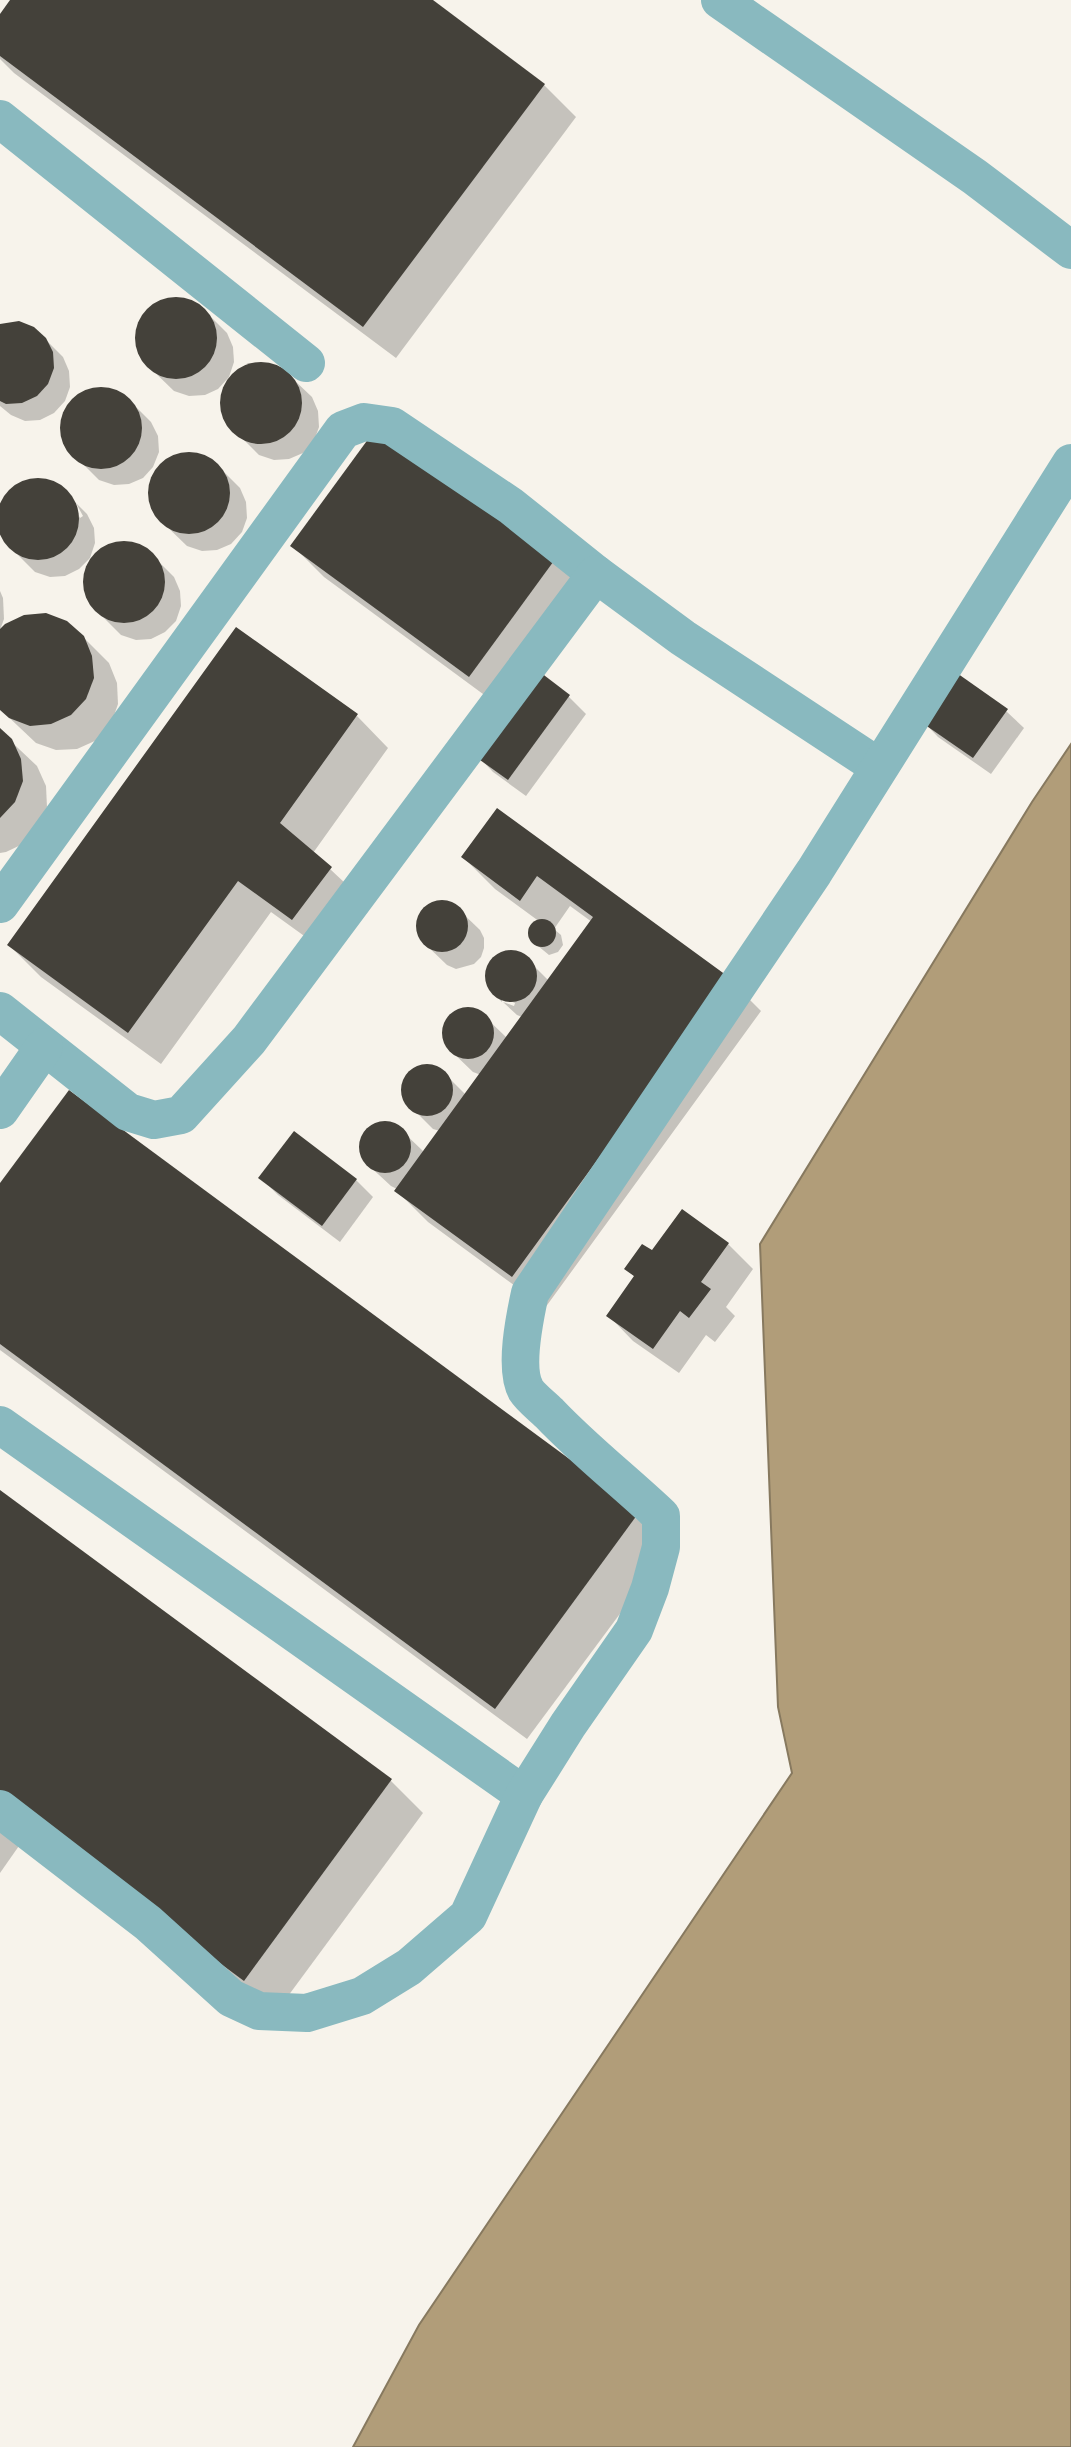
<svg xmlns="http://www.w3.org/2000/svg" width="1071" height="2447" font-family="'Fira Sans',sans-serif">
<rect width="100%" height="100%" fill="#f7f3eb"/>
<polygon fill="#b19d79" stroke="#87795f" stroke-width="2" points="1071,744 1071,2447 353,2447 419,2325 792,1773 778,1707 760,1244 1032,802"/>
<g fill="#0003">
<polygon points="12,0 430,0 544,85 576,117 396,358 14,73 0,59 0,17"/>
<polygon points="182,299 197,304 209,315 227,333 233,347 234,362 229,377 218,389 205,395 189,396 174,391 144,362 138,348 137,333 142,318 153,306 167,300"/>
<polygon points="0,326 45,339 63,357 69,371 70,387 65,401 54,413 40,420 25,421 11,415 0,406"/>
<polygon points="267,363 282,368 293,379 312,397 318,411 319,427 314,441 303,453 289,459 274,460 259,455 230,426 223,412 222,397 228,382 238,371 252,364"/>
<polygon points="107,388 122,393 151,422 158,436 159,452 153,467 143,478 129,484 114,485 99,480 70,451 63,437 62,422 67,408 78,396 92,389"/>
<polygon points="195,454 210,459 222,470 240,488 246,502 247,518 242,532 231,544 217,550 202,551 187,546 157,517 151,503 150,487 155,473 166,461 180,455"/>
<polygon points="43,480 58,485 69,496 80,518 83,516 76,503 87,514 94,528 95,543 90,558 79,569 65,576 50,577 35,572 6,543 0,531 0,509 4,499 14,488 28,481"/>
<polygon points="130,543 144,548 156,559 174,577 180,591 181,606 176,621 165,632 151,639 136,640 121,635 92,606 85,592 84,577 90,562 100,550 114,544"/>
<polygon points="292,545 555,560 587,592 502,708 324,577"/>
<polygon points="0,591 3,598 4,619 0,630"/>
<polygon points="0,632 83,637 109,663 117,683 118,704 111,724 97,740 77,749 56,750 36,743 0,709"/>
<polygon points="536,672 569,697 586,714 526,796 493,772 476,754"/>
<polygon points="1006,711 1024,728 991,774 938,737 921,719"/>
<polygon points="357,716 388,748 313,853 363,900 325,951 271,912 161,1064 41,977 9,945"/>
<polygon points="0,731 37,766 46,786 47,807 25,843 6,852 0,853"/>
<polygon points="498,811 729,979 761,1011 545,1308 428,1222 396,1190 397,1189 391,1186 365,1162 361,1153 361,1143 364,1135 370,1127 388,1123 397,1126 424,1152 440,1131 433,1129 408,1104 404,1096 403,1086 407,1077 413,1070 422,1066 431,1066 440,1069 466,1095 481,1075 473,1072 448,1048 444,1039 447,1021 462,1009 472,1009 480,1012 507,1038 522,1017 517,1015 503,1002 514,1006 515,1003 502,998 502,1002 491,991 487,972 490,964 496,956 514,952 523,955 549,981 592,922 570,906 554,929 561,935 563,945 558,952 549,955 532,941 530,931 535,924 540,922 495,889 463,857"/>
<polygon points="436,902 454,905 480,930 484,938 484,948 481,957 474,964 456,969 447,965 422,941 418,923 421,914 428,906"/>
<polygon points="69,1092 671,1545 527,1739 0,1350 0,1186"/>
<polygon points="261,1178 356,1180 373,1197 340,1242 278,1195"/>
<polygon points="728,1244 753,1269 726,1307 735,1316 715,1342 706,1335 679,1373 633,1341 608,1315 635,1277 626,1269 653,1253"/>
<polygon points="0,1492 391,1781 423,1813 277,2011 0,1807"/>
<polygon points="0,1822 21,1843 0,1873"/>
</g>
<g fill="#44413a">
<polygon points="10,0 433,0 545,84 363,327 0,56 0,14"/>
<circle cx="176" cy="338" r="41"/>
<polygon points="19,321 34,327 46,338 53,352 54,368 48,384 37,396 22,403 6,404 0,401 0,324"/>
<circle cx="261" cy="403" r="41"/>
<circle cx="101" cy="428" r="41"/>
<polygon points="377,427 556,558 469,677 290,546"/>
<circle cx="189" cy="493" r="41"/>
<circle cx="38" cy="519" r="41"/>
<circle cx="124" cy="582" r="41"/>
<polygon points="46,613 67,621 84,636 92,656 94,678 86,699 71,715 51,724 30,726 9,718 0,710 0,629 5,624 24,615"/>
<polygon points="236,627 358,714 280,823 332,867 292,920 238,881 128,1033 7,945"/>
<polygon points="536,669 570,695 508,780 473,755"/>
<polygon points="954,671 1008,709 973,758 918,720"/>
<polygon points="0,728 12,739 21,759 23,781 15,802 0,818"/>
<polygon points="497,808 730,978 512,1277 394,1191 593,917 537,876 520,901 461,857"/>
<circle cx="442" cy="926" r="26"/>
<circle cx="542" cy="933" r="14"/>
<circle cx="511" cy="976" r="26"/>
<circle cx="468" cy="1033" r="26"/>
<circle cx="427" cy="1090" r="26"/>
<polygon points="69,1090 640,1511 495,1709 0,1344 0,1183"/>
<circle cx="385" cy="1147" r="26"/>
<polygon points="294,1131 357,1179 322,1226 258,1178"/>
<polygon points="682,1209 729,1243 701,1282 711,1289 689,1318 680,1311 653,1349 606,1316 634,1276 624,1269 642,1244 652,1250"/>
<polygon points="0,1490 392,1779 244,1981 0,1800"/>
</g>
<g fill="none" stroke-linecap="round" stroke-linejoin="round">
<g stroke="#89b9bf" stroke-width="38">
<polyline points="720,0 975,177 1071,250"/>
<polyline points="0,119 306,363"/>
<polyline points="0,904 343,430 364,422 392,426 511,506 596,574"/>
<polyline points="0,1011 128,1112 154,1120 181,1115 249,1040 596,574 683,638 879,767"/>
<polyline points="0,1110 44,1047"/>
<polyline points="0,1425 524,1795"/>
<path d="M0,1809L148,1923L231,1998L259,2011L307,2013L362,1996L409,1967L468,1916L524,1795L568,1725L634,1630L650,1588L661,1547V1516C624,1481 584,1450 549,1413C542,1406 531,1398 526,1390C514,1369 525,1316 530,1293L814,872L1071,463"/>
</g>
</g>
</svg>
